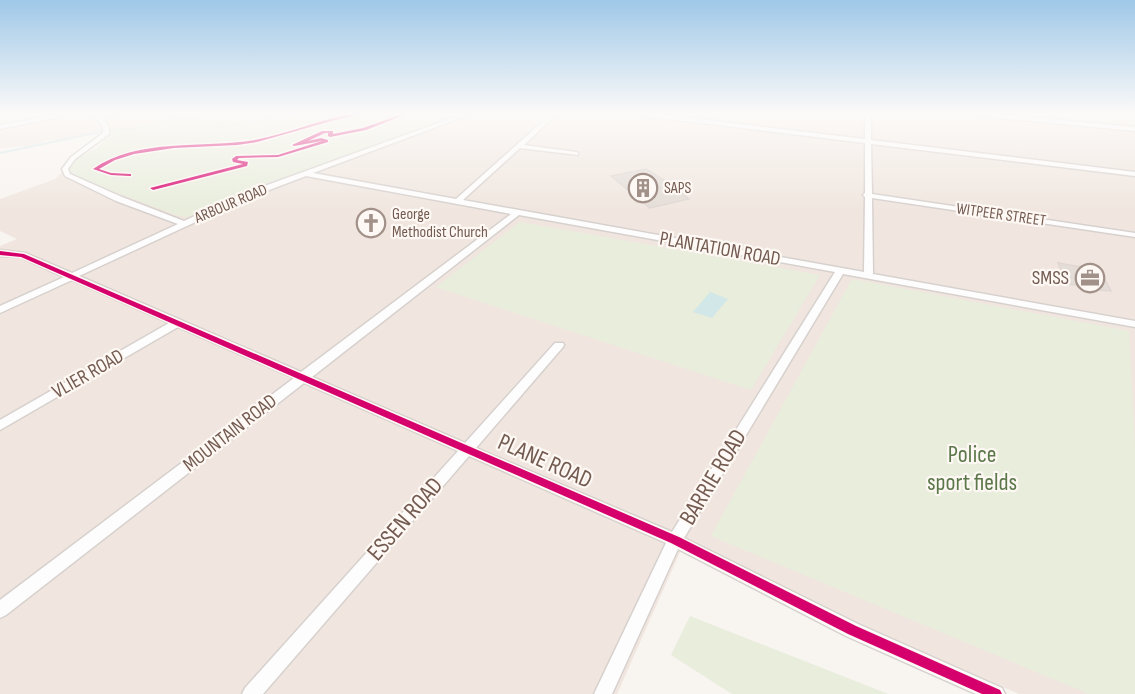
<svg xmlns="http://www.w3.org/2000/svg" width="1135" height="694" font-family="'Sofia Sans Condensed',sans-serif">
<rect width="100%" height="100%" fill="#f8f4f0"/>
<g fill="#f0e6df">
<polygon points="0,114 216,114 111,133 97,133 63,140 48,140 31,146 0,148"/>
<polygon points="458,114 1135,114 1135,694 1019,694 681,550 617,694 0,694 0,246 17,239 0,231 0,199 55,179 67,167 198,214 238,194"/>
</g>
<g fill="#e8eddc">
<polygon points="216,114 458,114 238,194 198,214 187,217 176,215 72,176 67,167 78,157 97,148 111,133"/>
<polygon points="520,222 820,275 751,390 436,287"/>
<polygon points="852,279 1129,331 1135,447 1135,694 1089,694 711,536"/>
<polygon points="690,616 888,694 732,694 671,655"/>
</g>
<polygon fill="#d2e7e7" points="710,292 728,299 712,318 693,312"/>
<g fill="none" stroke-linecap="round" stroke-linejoin="round">
<g stroke="#d2e7e7" stroke-width="2">
<polyline points="116,130 137,128 177,117 196,117 223,126 296,114"/>
<polyline points="0,153 100,132"/>
</g>
</g>
<g fill="#e4ddd7" stroke="#e0d7d2" stroke-width="1.5">
<polygon points="646,169 664,180 689,199 650,208 611,176"/>
<polygon points="1058,263 1087,268 1091,276 1104,278 1111,291 1085,289 1084,286 1067,284"/>
</g>
<g fill="none" stroke-linecap="round" stroke-linejoin="round">
<g stroke="#d7d1ce" stroke-width="3">
<g id="street">
<polygon points="63,114 74,114 0,129 0,125"/>
<path d="M93,114H119L102,118L109,127V134L75,159L68,169L70,174L122,197L184,221L237,196L463,114H471L313,173L456,199L551,114H557L524,145L576,152L578,153V155L520,148L463,200L864,272L865,197L863,195L865,193V143L643,116L640,114H656L865,139V114H871V140L1135,172V176L871,144L872,194L1135,233V237L872,198L873,274L1135,321V327L843,274L684,538L858,624L1002,688L1005,694H976L846,636L678,549L612,694H594L666,543L469,456L263,694H242L245,688L458,451L304,383L6,615L0,618V600L294,378L178,327L0,430V420L169,323L72,280L0,313V306L64,277L20,257L0,256V250L25,253L72,273L178,224L116,201L65,176L62,169L71,157L103,133V127ZM306,176L511,214L301,372L79,276L243,200ZM519,215L835,272L672,532L476,448L563,347L564,345L563,343H555L465,443L312,377Z"/>
<polygon points="976,114 995,114 1135,127 1135,131 979,116"/>
</g>
</g>
<use href="#street" fill="#fefdfd" fill-rule="evenodd"/>
<g stroke="#fdf8f3" stroke-width="3">
<g id="cycleway">
<path d="M353,114H362L335,120L257,142L237,145L174,148L134,154L115,160L99,169L111,173L131,174V176H129L111,175L93,169C139,137 202,149 255,140C288,134 320,119 353,114Z"/>
<polygon points="402,114 407,114 366,130 330,137 328,136 328,133 325,133 308,141 321,138 328,140 328,142 278,157 239,158 237,160 248,162 247,166 153,190 150,188 243,164 233,162 232,159 236,156 278,155 322,141 294,146 292,145 322,131 333,131 333,134 363,128"/>
<polygon points="0,251 24,254 679,537 856,626 1000,690 1002,694 982,694 848,634 671,543 21,257 0,255"/>
</g>
</g>
<use href="#cycleway" fill="#d6006c" fill-rule="evenodd"/>
</g>
<linearGradient id="sky" x2="0" y2="1"><stop stop-color="#9fc8e8"/><stop offset="0.54" stop-color="#fcfaf8"/><stop offset="1" stop-color="#fcfaf8" stop-opacity="0"/></linearGradient>
<rect width="1135" height="211" fill="url(#sky)"/>
<defs>
<g id="building-ring" transform="scale(1.5)"><circle r="9.5" fill="#fdf8f3" stroke="#a29189" stroke-width="1.5"/><path d="M-4-6H4V6H1V3H-1V6H-4ZM-2.5-4.3h1.7v1.8h-1.7ZM.8-4.3h1.7v1.8H.8ZM-2.5-1h1.7V.8h-1.7ZM.8-1h1.7V.8H.8Z" fill="#a29189"/></g>
<g id="church-ring" transform="scale(1.5)"><circle r="9.5" fill="#fdf8f3" stroke="#a29189" stroke-width="1.5"/><path d="M-1.2-6h2.4v3.5h3.3v2.4h-3.3V6h-2.4V-.1h-3.3v-2.4h3.3Z" fill="#a29189"/></g>
<g id="office-ring" transform="scale(1.5)"><circle r="9.5" fill="#fdf8f3" stroke="#a29189" stroke-width="1.5"/><path d="M-6-3h4V-5.5h4V-3h4V5H-6ZM-1-4.5V-3h2v-1.5ZM-6 0V1H6V0Z" fill="#a29189"/></g>
</defs>
<g fill-rule="evenodd">
<use href="#building-ring" x="643" y="188"/>
<use href="#church-ring" x="371" y="223"/>
<use href="#office-ring" x="1090" y="278"/>
</g>
<g text-anchor="middle" dominant-baseline="central" stroke-width="4.5" stroke-linejoin="round" paint-order="stroke">
<g font-size="16" fill="#745b51" stroke="#fdf8f3" text-anchor="start">
<text x="664" y="188">SAPS</text>
<text x="392" y="214">George<tspan x="392" dy="18">Methodist Church</tspan></text>
</g>
<g font-size="16" fill="#745b51" stroke="#fdf8f3">
<text transform="translate(231 204) rotate(-23)">ARBOUR ROAD</text>
<text transform="translate(1001 215) rotate(8)">WITPEER STREET</text>
</g>
<g font-size="20" fill="#745b51" stroke="#fdf8f3">
<text transform="translate(720 249) rotate(10)">PLANTATION ROAD</text>
<text transform="translate(88 374) rotate(-30)">VLIER ROAD</text>
<text transform="translate(230 433) rotate(-38)">MOUNTAIN ROAD</text>
</g>
<g font-size="20" fill="#745b51" stroke="#fdf8f3" text-anchor="end">
<text x="1069" y="278">SMSS</text>
</g>
<g font-size="24" fill="#5c784b" stroke="#fdf8f3">
<text x="972" y="454">Police<tspan x="972" dy="28">sport fields</tspan></text>
</g>
<g font-size="24" fill="#745b51" stroke="#fdf8f3">
<text transform="translate(545 461) rotate(24)">PLANE ROAD</text>
<text transform="translate(713 477) rotate(-59)">BARRIE ROAD</text>
<text transform="translate(405 519) rotate(-49)">ESSEN ROAD</text>
</g>
</g>
</svg>
